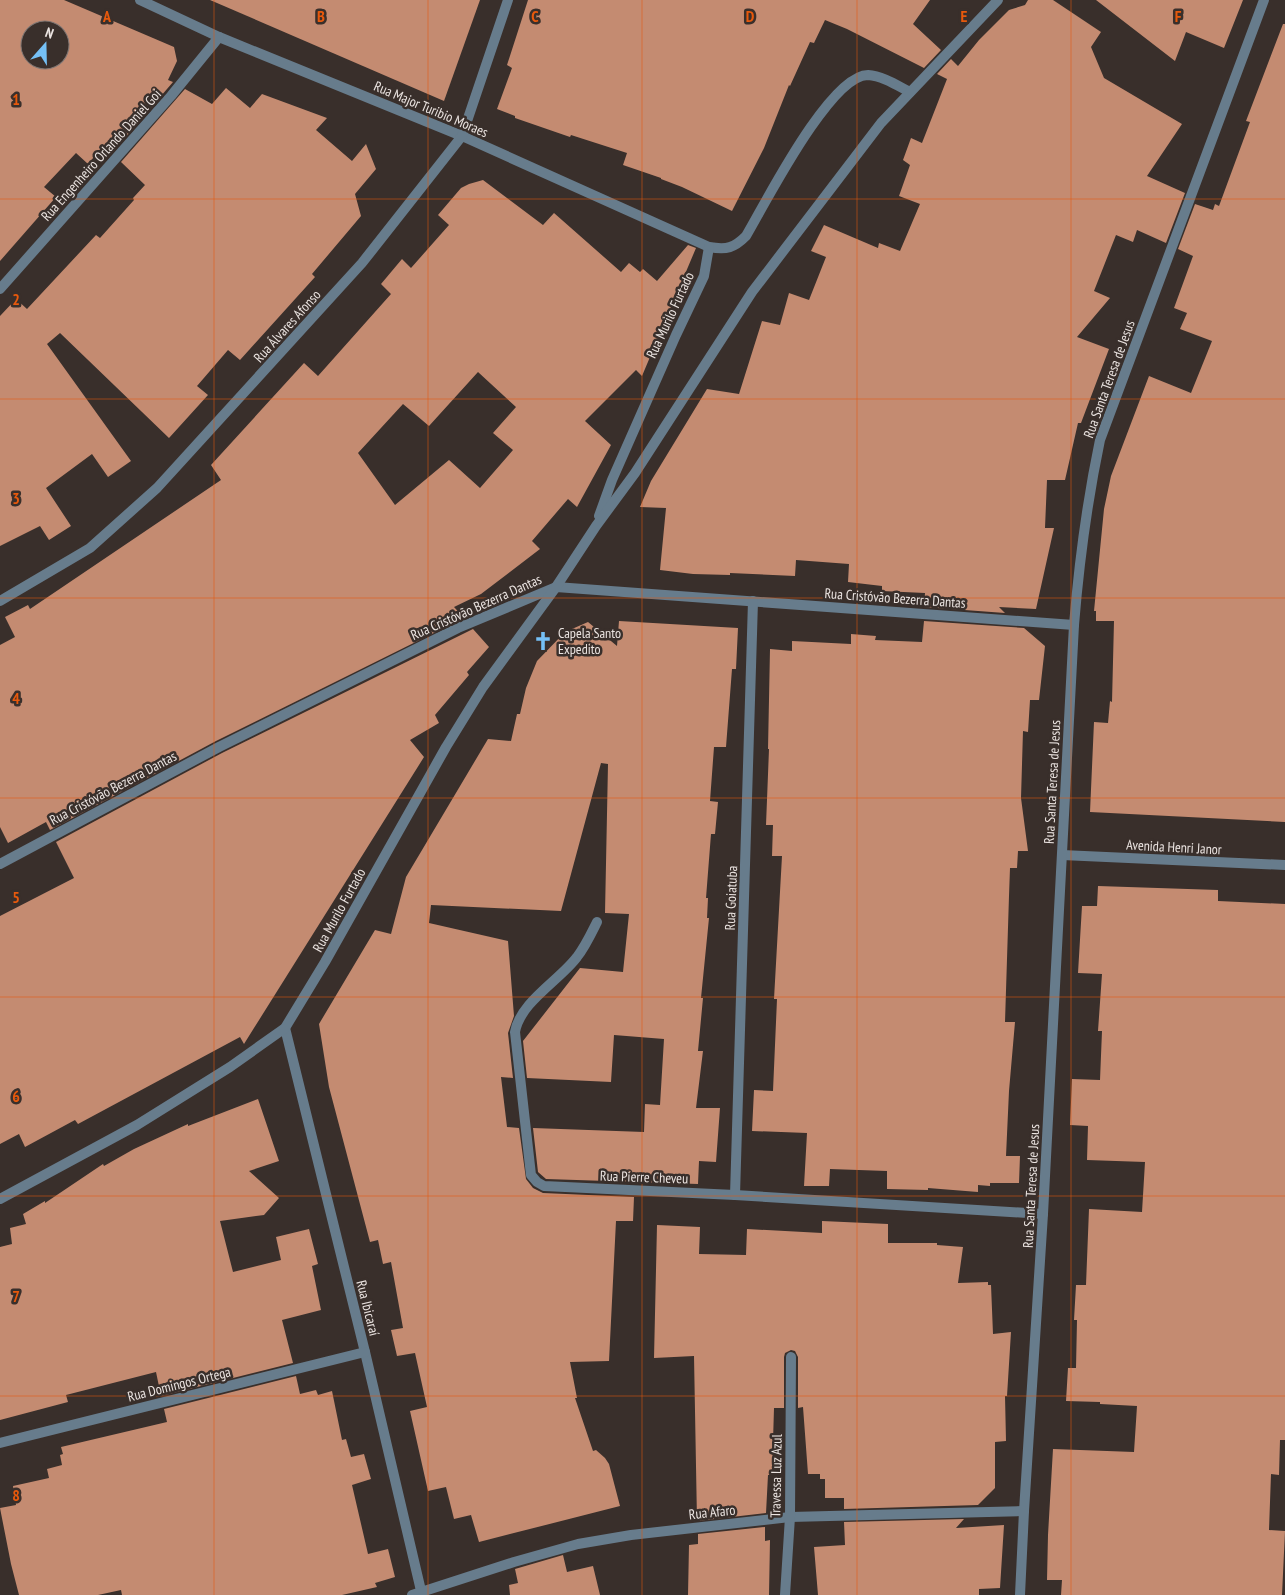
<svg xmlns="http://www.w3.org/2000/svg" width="1285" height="1595" font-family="'PT Sans Narrow',sans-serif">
<rect width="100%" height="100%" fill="#392f2b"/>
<g fill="#c48b71" fill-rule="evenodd">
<path d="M0,0H64L174,47L177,61L168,80L173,82L112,153L104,145L88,164L76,153L44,187L56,197L0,261ZM30,30H60V60H30Z"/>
<polygon points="210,0 480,0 444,101"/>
<polygon points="528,0 930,0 913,24 941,50 924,68 847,29 825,20 814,43 810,42 790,86 789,85 764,148 732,211 682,187 661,179 661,178 623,165 627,153 571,135 570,137 515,118 515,116 497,109 512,68 507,65"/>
<polygon points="1028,0 1053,0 1101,32 1091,47 1104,78 1182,124 1147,176 1185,193 1166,243 1137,230 1133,242 1116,235 1094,291 1110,298 1077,337 1109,349 1081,423 1078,423 1065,480 1047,480 1045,528 1054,528 1036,609 999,607 1005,613 924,607 925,593 882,591 882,586 848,582 849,564 796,560 795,576 730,573 730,575 693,574 660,570 666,508 640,507 651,481 707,389 739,394 762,321 780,325 789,293 809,300 826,257 811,251 824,225 878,248 879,243 900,251 920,204 899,196 910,165 903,160 911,138 922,143 947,79 937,74 951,59 958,66 979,40 1009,10 1025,5"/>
<polygon points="1096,0 1243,0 1224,48 1186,32 1175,61"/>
<polygon points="1283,24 1285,24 1285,822 1090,812 1094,722 1108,723 1110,701 1112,702 1114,621 1096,621 1096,611 1094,611 1104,509 1111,476 1149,376 1191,393 1212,341 1180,329 1187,313 1174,308 1193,256 1178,249 1195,204 1213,210 1215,204 1219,206 1250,122 1246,121"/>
<polygon points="226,88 250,108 262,94 327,118 316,130 352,161 366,144 376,169 355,194 361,216 312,274 315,277 240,360 228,350 197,386 208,395 169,438 60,333 47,344 131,461 108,477 92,454 46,488 71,526 49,540 40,526 0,546 0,316 16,299 27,309 96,235 100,238 134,200 133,198 145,185 121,162 185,89 212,104"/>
<path d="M483,180L543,225L554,213L621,272L629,263L640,272L643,269L657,281L688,245L696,248L642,376L636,370L585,421L611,445L577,507L568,499L532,541L540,549L481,594L454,607L464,618L216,741L50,830L46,822L8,843L0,827V645L15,637L5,617L28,605L30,609L221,480L211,465L304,363L318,376L391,294L381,284L402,259L411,268L449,225L438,215L461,188L469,184ZM478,372L516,407L493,433L513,450L480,488L449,460L395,505L358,453L403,404L429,426Z"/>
<polygon points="619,621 738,628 736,669 732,669 726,747 714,747 710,801 718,802 715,834 711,834 706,898 708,898 707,918 709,918 701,998 703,998 698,1051 703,1051 696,1108 720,1108 716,1162 699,1161 698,1184 546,1179 538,1172 533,1128 644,1132 645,1104 660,1105 664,1039 614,1035 611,1082 527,1078 523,1041 580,968 623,972 629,914 605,913 608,764 601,763 561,911 431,905 429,923 508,941 514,1016 508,1033 513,1078 501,1077 507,1127 519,1128 526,1179 533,1188 543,1193 634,1197 633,1221 616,1221 609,1361 570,1362 577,1398 575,1398 593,1451 596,1450 605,1458 609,1464 620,1506 479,1542 471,1515 454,1519 446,1487 428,1491 410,1411 427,1407 415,1353 397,1356 391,1330 403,1328 391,1262 383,1264 378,1240 370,1242 329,1087 319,1024 375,930 391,934 406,877 488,739 511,741 517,714 520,714 526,688 537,661 565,632 588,622 617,646"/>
<polygon points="924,621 1024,628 1045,646 1039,700 1030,700 1028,732 1023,731 1021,798 1028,851 1018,851 1017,868 1010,868 1009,896 1005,1022 1015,1022 1009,1091 1006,1156 1020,1156 1019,1183 990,1183 990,1186 978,1185 978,1192 928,1188 928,1190 887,1189 887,1171 830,1169 829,1186 804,1186 807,1133 752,1131 754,1090 773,1091 777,999 774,999 782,856 772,856 773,825 766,825 769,749 768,749 770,649 792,651 792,641 851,644 851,634 876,636 875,640 922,642"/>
<polygon points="473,629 489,647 467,672 469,675 435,715 439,723 410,740 424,757 244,1044 240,1037 78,1124 75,1120 25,1147 19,1134 0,1144 0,916 74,878 56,842 222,753"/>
<polygon points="1098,886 1218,890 1218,901 1285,904 1285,1440 1280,1440 1279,1475 1271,1474 1269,1530 1285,1531 1282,1595 1061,1595 1062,1580 1047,1580 1048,1535 1053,1449 1134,1452 1137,1406 1100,1404 1100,1402 1066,1401 1068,1368 1076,1368 1077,1320 1074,1320 1076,1285 1086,1285 1089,1209 1142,1212 1145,1162 1087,1160 1088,1126 1070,1125 1072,1079 1100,1080 1102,1031 1098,1031 1102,974 1078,973 1082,906 1097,906"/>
<polygon points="258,1099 279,1161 249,1171 279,1198 264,1215 220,1221 233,1272 281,1260 276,1237 309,1229 318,1264 312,1266 321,1310 282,1320 293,1363 161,1396 156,1372 66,1395 68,1402 0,1420 0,1247 12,1244 10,1228 26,1224 23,1214 45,1201 45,1203 103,1164 104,1166 134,1149 188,1124 188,1126"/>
<polygon points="822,1221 888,1224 888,1243 937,1243 937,1245 963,1247 958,1283 988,1282 988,1285 991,1285 993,1334 1011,1332 1007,1396 1005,1396 1006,1441 995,1442 995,1488 978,1505 844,1509 844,1498 825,1498 825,1479 820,1479 820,1474 808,1474 803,1407 798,1408 798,1357 795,1351 791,1350 785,1353 784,1357 784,1408 774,1408 772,1475 768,1475 766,1513 697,1521 694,1356 654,1358 657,1225 700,1227 699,1254 746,1255 747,1229 822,1233"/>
<polygon points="296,1376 300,1394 316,1390 318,1395 332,1391 342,1440 346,1439 351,1457 364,1454 371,1479 352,1485 368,1554 388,1549 395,1577 375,1583 377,1587 342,1595 122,1595 121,1590 98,1595 19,1595 11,1564 0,1508 16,1505 13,1486 49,1478 47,1469 62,1465 60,1455 63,1454 61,1447 167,1422 164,1409"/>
<polygon points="964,1519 956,1528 1004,1525 1000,1588 979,1589 979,1595 818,1595 814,1547 845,1545 844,1522"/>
<polygon points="765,1527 765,1541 770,1540 769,1595 688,1595 689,1545 698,1544 698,1534"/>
<polygon points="563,1555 567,1572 593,1566 600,1595 510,1595 509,1585 518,1583 515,1569"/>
</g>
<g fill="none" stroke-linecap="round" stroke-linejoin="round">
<g stroke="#677c8c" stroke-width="10">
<path d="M140,0L219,37L462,136L709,247C727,250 734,248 746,236C765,204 830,75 868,75C883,76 898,86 910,92"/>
<polyline points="0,289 171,96 219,37"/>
<polyline points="599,516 612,480 676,335 704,276 709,247"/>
<polyline points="0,601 90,548 157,488 362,263 462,136 508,0"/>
<polyline points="1062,855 1285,865"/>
<polyline points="0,864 219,747 458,628 556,587 1074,625"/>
<path d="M597,922C591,934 585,947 577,957C560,980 520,1002 515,1032L531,1175L537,1182L544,1186L735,1195L1043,1214"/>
<polyline points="285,1028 365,1352 422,1595"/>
<polyline points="735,1195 753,601"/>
<polyline points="0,1199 137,1125 230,1067 285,1028 325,962 446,747 483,687 556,587 596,526 635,473 752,292 881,123 998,0"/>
<polyline points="0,1443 365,1352"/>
<polyline points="412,1595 514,1562 578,1544 631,1535 790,1517 1024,1511"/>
<polyline points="785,1595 790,1517 791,1357"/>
<path d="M1020,1595L1024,1511L1043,1214L1074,625C1079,563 1087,502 1100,440L1264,0"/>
</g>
</g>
<path fill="none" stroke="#e8590c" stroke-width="1" stroke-opacity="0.55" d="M214,0V1595M428,0V1595M642,0V1595M857,0V1595M1071,0V1595M0,199H1285M0,399H1285M0,598H1285M0,798H1285M0,997H1285M0,1196H1285M0,1396H1285"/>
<defs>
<g id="church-bare" transform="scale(1.5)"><path d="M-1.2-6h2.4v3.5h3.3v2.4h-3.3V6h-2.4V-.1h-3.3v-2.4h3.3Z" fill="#75c0f6" stroke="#392f2b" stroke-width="2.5" paint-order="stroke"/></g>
</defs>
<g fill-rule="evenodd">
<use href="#church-bare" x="543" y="641"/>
</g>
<g text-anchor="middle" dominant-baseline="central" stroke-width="5" stroke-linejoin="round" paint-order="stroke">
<g font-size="14" fill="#ebe4e1" stroke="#392f2b">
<text transform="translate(431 109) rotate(23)">Rua Major Turibio Moraes</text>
<text transform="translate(101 155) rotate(-48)">Rua Engenheiro Orlando Daniel Goi</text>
<text transform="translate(670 315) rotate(-65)">Rua Murilo Furtado</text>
<text transform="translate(287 326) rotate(-48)">Rua Álvares Afonso</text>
<text transform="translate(1109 379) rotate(-70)">Rua Santa Teresa de Jesus</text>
<text transform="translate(895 598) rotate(4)">Rua Cristóvão Bezerra Dantas</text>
<text transform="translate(476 607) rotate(-24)">Rua Cristóvão Bezerra Dantas</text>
<text transform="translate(1052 782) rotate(-87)">Rua Santa Teresa de Jesus</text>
<text transform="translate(113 788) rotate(-28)">Rua Cristóvão Bezerra Dantas</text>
<text transform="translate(1174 847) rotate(3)">Avenida Henri Janor</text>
<text transform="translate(731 898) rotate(-88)">Rua Goiatuba</text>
<text transform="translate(339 910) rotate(-61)">Rua Murilo Furtado</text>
<text transform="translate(644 1177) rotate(2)">Rua Pierre Cheveu</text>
<text transform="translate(1031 1186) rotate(-87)">Rua Santa Teresa de Jesus</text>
<text transform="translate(368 1308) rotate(76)">Rua Ibicaraí</text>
<text transform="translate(179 1384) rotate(-14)">Rua Domingos Ortega</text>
<text transform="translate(776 1476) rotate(-89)">Travessa Luz Azul</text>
<text transform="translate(712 1512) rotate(-6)">Rua Afaro</text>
</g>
<g font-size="14" fill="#ebe4e1" stroke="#392f2b" text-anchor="start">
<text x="558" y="633">Capela Santo<tspan x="558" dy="16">Expedito</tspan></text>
</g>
</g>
<g font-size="16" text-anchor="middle" font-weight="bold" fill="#e8590c" stroke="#392f2b" stroke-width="5" stroke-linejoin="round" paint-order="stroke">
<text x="107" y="22">A</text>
<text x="321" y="22">B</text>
<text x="535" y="22">C</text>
<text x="750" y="22">D</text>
<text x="964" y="22">E</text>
<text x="1178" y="22">F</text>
<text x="16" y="105">1</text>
<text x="16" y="305">2</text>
<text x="16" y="504">3</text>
<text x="16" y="704">4</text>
<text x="16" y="903">5</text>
<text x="16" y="1102">6</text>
<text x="16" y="1302">7</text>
<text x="16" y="1501">8</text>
</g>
<g transform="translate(45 45) rotate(20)"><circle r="24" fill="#392f2b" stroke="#807774"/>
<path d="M0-4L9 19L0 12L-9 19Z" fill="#75c0f6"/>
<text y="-8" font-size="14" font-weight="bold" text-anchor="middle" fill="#ebe4e1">N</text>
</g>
</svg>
